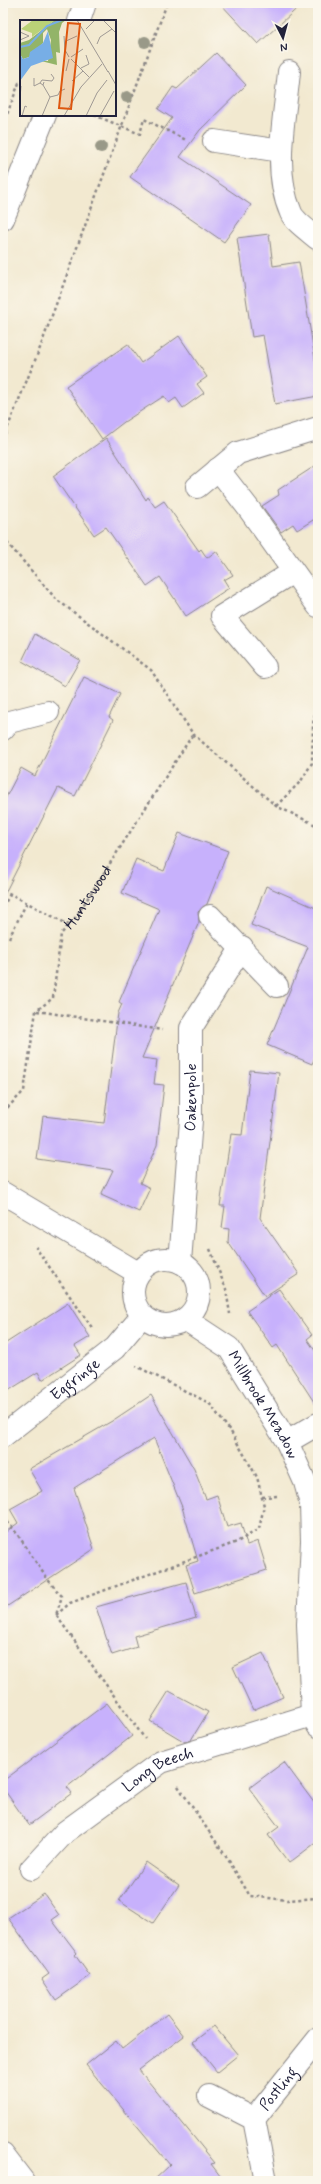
<svg xmlns="http://www.w3.org/2000/svg" width="321" height="2184" font-family="Mynerve,sans-serif">
<rect width="100%" height="100%" fill="#fbf7ec"/>
<filter id="ink" filterUnits="userSpaceOnUse"><feTurbulence type="fractalNoise" baseFrequency=".025" numOctaves="2"/><feDisplacementMap in="SourceGraphic" scale="8" xChannelSelector="R" yChannelSelector="G"/><feConvolveMatrix kernelMatrix="1 2 1 2 8 2 1 2 1" color-interpolation-filters="sRGB"/></filter>
<filter id="wash" filterUnits="userSpaceOnUse"><feTurbulence type="fractalNoise" baseFrequency=".012" numOctaves="4" result="noise"/><feDisplacementMap in="SourceGraphic" scale="16" xChannelSelector="R" yChannelSelector="G"/><feGaussianBlur stdDeviation="0.9" result="paint"/><feColorMatrix in="noise" values="0 0 0 0 0 0 0 0 0 0 0 0 0 0 0 0 0 1.4 0 .05"/><feComposite in="paint" operator="in"/></filter>
<g filter="url(#wash)">
<rect width="100%" height="100%" fill="#f2e9d0"/>
<g id="blocks">
<g fill="#c7b1fc">
<polygon points="220,3 303,3 258,44"/>
<polygon points="216,53 246,85 200,130 180,157 251,205 224,242 130,177 172,118 158,109 173,87 177,89"/>
<polygon points="269,234 273,266 299,262 318,377 318,396 275,404 263,335 252,337 237,238"/>
<polygon points="179,336 207,377 197,384 204,393 183,408 176,398 169,403 164,396 124,422 102,439 66,386 128,344 141,363"/>
<polygon points="106,438 146,500 148,497 155,507 164,501 199,551 201,549 207,558 216,551 233,575 224,580 229,588 186,616 160,577 147,586 106,527 94,535 53,476"/>
<polygon points="318,464 318,517 297,530 293,524 281,532 262,506 279,495 278,490"/>
<polygon points="35,634 80,660 65,686 22,661"/>
<polygon points="84,677 120,694 109,717 113,720 75,796 58,788 3,897 3,803 21,768 35,776"/>
<polygon points="179,833 228,851 207,904 198,912 199,922 142,1058 157,1060 154,1084 164,1085 157,1145 140,1183 150,1188 139,1212 101,1195 113,1170 37,1159 43,1116 104,1123 118,1013 122,1004 119,1002 159,909 122,893 136,859 164,871"/>
<polygon points="266,886 318,909 318,1050 312,1064 267,1045 308,947 251,925"/>
<polygon points="250,1070 279,1073 260,1218 299,1274 265,1296 228,1242 229,1229 222,1228 225,1206 220,1206 231,1134 242,1135"/>
<polygon points="279,1289 312,1335 307,1339 318,1355 318,1408 277,1345 273,1348 247,1311"/>
<polygon points="68,1303 90,1337 75,1346 81,1355 42,1380 38,1372 3,1394 3,1345"/>
<polygon points="151,1395 194,1469 206,1499 217,1495 227,1527 241,1523 247,1545 258,1541 267,1570 195,1593 186,1565 198,1561 182,1507 154,1438 74,1488 94,1549 3,1609 3,1534 18,1523 10,1509 42,1491 29,1469 112,1421"/>
<polygon points="186,1582 196,1618 134,1636 137,1647 112,1655 96,1607"/>
<polygon points="263,1653 283,1697 253,1710 233,1667"/>
<polygon points="169,1691 208,1712 191,1740 185,1742 150,1721"/>
<polygon points="107,1703 132,1736 67,1787 72,1793 29,1825 3,1788 3,1781"/>
<polygon points="284,1762 318,1808 318,1841 289,1863 268,1835 279,1827 249,1788"/>
<polygon points="146,1862 179,1885 153,1923 119,1901"/>
<polygon points="44,1894 59,1915 52,1920 77,1953 75,1955 90,1976 56,2000 42,1979 49,1974 8,1918"/>
<polygon points="167,2014 184,2036 139,2070 215,2163 211,2164 224,2181 153,2181 170,2165 86,2065 116,2041 122,2049"/>
<polygon points="214,2026 238,2055 217,2072 193,2042"/>
</g>
</g>
</g>
<g filter="url(#ink)">
<use href="#blocks" fill-opacity="0" stroke="#8a8686" stroke-width="1"/>
<g fill="none" stroke-linecap="round" stroke-linejoin="round">
<g stroke="#8a8686" stroke-width="24">
<g id="minor">
<polyline points="79,21 85,3"/>
<path d="M289,72C285,117 272,170 291,213C295,222 310,232 318,239"/>
<polyline points="214,141 281,151"/>
<polyline points="3,219 45,115"/>
<polyline points="218,469 249,509 318,606"/>
<polyline points="197,487 238,453 318,428"/>
<polyline points="265,667 222,616 293,572"/>
<polyline points="3,729 9,722 48,712"/>
<polyline points="210,916 277,986"/>
<polyline points="3,1193 138,1273"/>
<circle cx="166" cy="1292" r="33"/>
<path id="s2" d="M180,1262L191,1120V1028L242,947"/>
<path id="s3" d="M185,1319L229,1348L287,1442L305,1482L311,1504L312,1541L308,1624L312,1715L318,1726"/>
<path id="s4" d="M3,1436L115,1348L142,1316"/>
<polyline points="287,1442 318,1424"/>
<path id="s5" d="M31,1869L65,1832L161,1762L312,1715"/>
<polyline points="209,2096 254,2119 266,2181"/>
<path id="s6" d="M254,2119L318,2039"/>
</g>
</g>
<g stroke="#8a8686" stroke-width="24">
<polyline id="major" points="3,2155 23,2181"/>
</g>
<g stroke="#8a8686" stroke-width="2.5" stroke-dasharray="3 3" stroke-linecap="butt">
<polyline points="94,115 140,134 144,119 186,140"/>
<polyline points="3,125 19,83 21,84"/>
<polyline points="3,439 40,348 167,3"/>
<polyline points="3,538 56,599 151,670 193,734 276,806 318,826"/>
<polyline points="276,806 301,781 312,763 313,724 318,694"/>
<polyline points="3,890 69,925"/>
<polyline points="3,907 10,894"/>
<polyline points="9,938 27,902"/>
<polyline points="37,1011 162,1030"/>
<path id="s1" d="M3,1112L24,1091L36,1011L53,998L61,934L75,918L193,734"/>
<polyline points="38,1247 36,1248 93,1329"/>
<polyline points="210,1249 226,1289 230,1314"/>
<polyline points="262,1497 279,1496"/>
<path d="M3,1517C26,1541 39,1573 62,1596L56,1615L145,1739"/>
<polyline points="56,1615 70,1603 237,1542 259,1529 264,1506 257,1477 231,1432 209,1403 136,1366"/>
<polyline points="178,1786 229,1861 250,1896 287,1900 318,1898"/>
</g>
<use href="#minor" stroke="#fff" stroke-width="22"/>
<use href="#major" stroke="#fff" stroke-width="22"/>
</g>
<g fill="#998">
<circle cx="145" cy="42" r="6"/>
<circle cx="127" cy="97" r="6"/>
<circle cx="101" cy="147" r="6"/>
</g>
</g>
<g text-anchor="middle" dominant-baseline="central" stroke-width="3" stroke-linejoin="round" paint-order="stroke">
<g font-size="16" fill="#22223b" stroke="#fbf7ec">
<text stroke="none"><textPath href="#s1" startOffset="242">Huntswood</textPath></text>
<text stroke="none"><textPath href="#s2" startOffset="165">Oakenpole</textPath></text>
<text stroke="none"><textPath href="#s4" startOffset="92">Eggringe</textPath></text>
<text stroke="none"><textPath href="#s3" startOffset="119">Millbrook Meadow</textPath></text>
<text stroke="none"><textPath href="#s5" startOffset="163">Long Beech</textPath></text>
<text stroke="none"><textPath href="#s6" startOffset="39">Postling</textPath></text>
</g>
</g>
<g transform="translate(20 20)">
<rect width="96" height="96" fill="#f2e9d0"/>
<path d="M13,0H35L12,17V13L1,9Z" fill="#bad277"/>
<path d="M35,0H46L42,3L39,12L40,33L36,32L37,45L21,41H28L31,20L27,9L23,13V23L9,37L3,39L0,34V23L9,20Z" fill="#93b468"/>
<path d="M28,11L33,38L11,46L0,61V34L3,39L9,37L10,32L23,23Z" fill="#77aee6"/>
<path fill="none" stroke="#77aee6" stroke-width="2" d="M0,27L9,25L27,6L42,0"/>
<path fill="none" stroke="#9f9994" stroke-width="1" d="M57,0L88,52M83,0L96,13M66,9L75,0M0,12L9,16L0,20M44,16L45,30L49,37M46,21L57,16M77,24L80,17L92,9M51,37L63,29M51,39L69,57M61,48L69,44L66,35M46,51L49,39M88,51L96,65M14,58V66L20,63M52,61L63,51M24,62L23,65L20,63L22,60L32,61L34,58L31,54M30,77L38,75L40,71L45,69M0,78L1,66M2,96L5,86L7,87M22,96L30,77L23,65M44,96L61,67L82,44M66,96L77,73L87,60M80,96L94,71"/>
<path fill="#de560e" fill-opacity="0.15" stroke="#de560e" stroke-width="2" d="M48,3L60,4L51,89L39,88Z"/>
<rect width="96" height="96" fill="none" stroke="#22223b" stroke-width="2"/>
</g>
<rect width="321" height="2184" fill="none" stroke="#fbf7ec" stroke-width="16"/>
<g transform="translate(283 38) rotate(174)" stroke="#fbf7ec" stroke-width="3" paint-order="stroke">
<path d="M0-3L7 15L0 10L-7 15Z" fill="#22223b"/>
<text y="-6" font-size="11" font-weight="bold" text-anchor="middle" fill="#22223b">N</text>
</g>
</svg>
